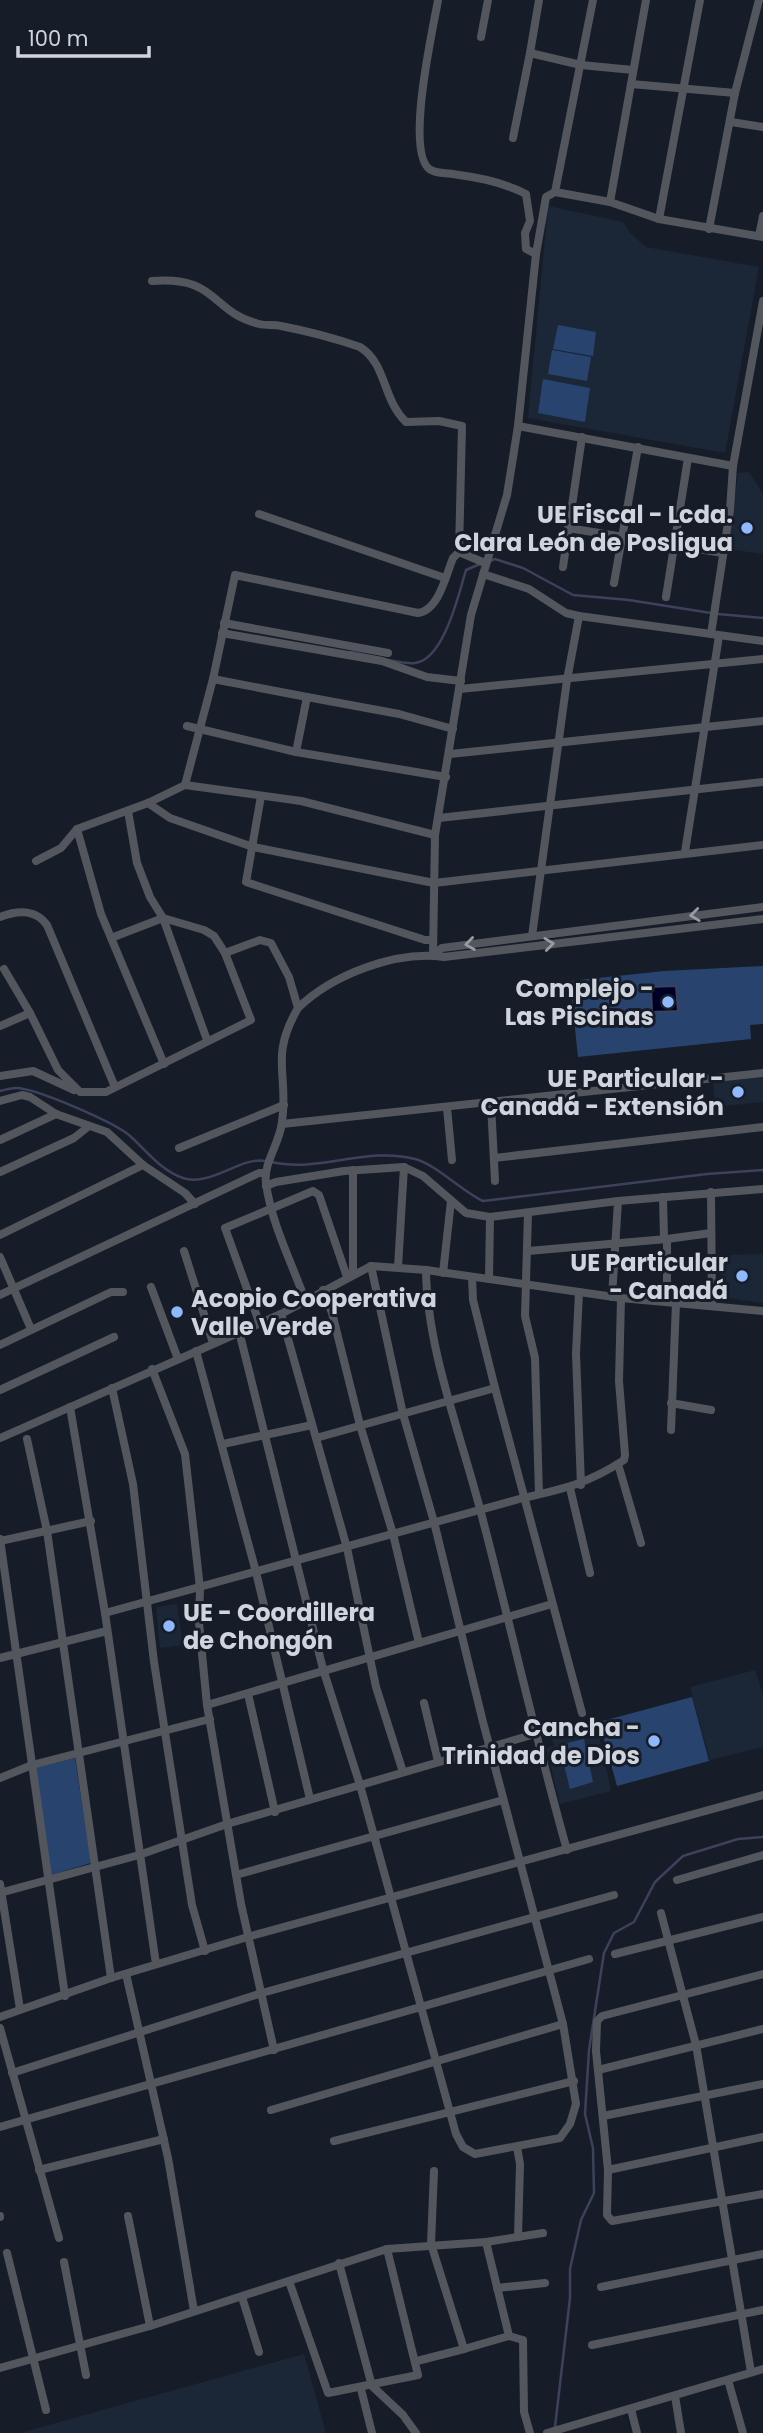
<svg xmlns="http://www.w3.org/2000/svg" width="763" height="2433" font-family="Poppins,sans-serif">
<rect width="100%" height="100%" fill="#161d29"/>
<g fill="#1b2637">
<polygon points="548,206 623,222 630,233 646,247 759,267 725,453 528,418"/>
<polygon points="749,472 763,494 763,554 728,549 738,473"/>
<polygon points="763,1077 763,1102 715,1107 713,1082"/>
<polygon points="763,1254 763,1303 720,1297 722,1255"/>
<polygon points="177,1604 183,1645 160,1648 156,1607"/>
<polygon points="755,1670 763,1695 763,1747 710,1760 690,1687"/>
<polygon points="596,1721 611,1791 560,1804 546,1748 554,1746 550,1731"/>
<polygon points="304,2354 326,2433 20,2433"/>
</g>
<g fill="#29436f">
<polygon points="558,325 596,332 593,356 553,349"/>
<polygon points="552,350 591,357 587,381 548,374"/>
<polygon points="543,379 590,388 585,422 538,413"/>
<polygon points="763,966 763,1024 750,1025 751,1039 578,1057 570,981 664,971"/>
<polygon points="692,1697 709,1761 617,1786 599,1722"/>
<polygon points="584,1739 593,1782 570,1789 559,1745"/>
<polygon points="75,1758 91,1863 51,1875 34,1768"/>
</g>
<polygon fill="#000024" stroke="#3e405c" stroke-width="2" points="676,986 678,1011 652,1012 651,987"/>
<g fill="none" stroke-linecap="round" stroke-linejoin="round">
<g stroke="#3e405c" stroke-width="2.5">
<polyline points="490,561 495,559 523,568 573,595 629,600 711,613"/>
<polyline points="718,614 763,618"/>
<path d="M350,652C368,654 399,665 415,663C444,660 459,593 466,570L480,564"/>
<path d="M0,1091C5,1090 11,1088 16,1088C36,1088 113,1122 129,1135C146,1150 161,1171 183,1178C211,1187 241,1156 265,1161"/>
<path d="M272,1162C319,1173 367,1146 415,1159C435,1164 462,1191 483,1201L707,1174L763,1170"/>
<polyline points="555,2427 570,2298 570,2269 581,2220 594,2193 593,2148 585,2114 589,2050 604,1953 614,1933 634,1922 655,1882 683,1856 738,1839 763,1837"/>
</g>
<g stroke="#53575d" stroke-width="8">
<path d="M438,0C434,25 402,161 433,171C441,174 451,173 459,175C482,178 505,183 526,194L530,221L525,233L526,249L536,254"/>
<polyline points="539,0 530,53 581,65 633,70"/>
<polyline points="481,37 488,0"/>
<polyline points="631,84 735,93"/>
<polyline points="731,122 763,127"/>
<polyline points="513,138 530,53"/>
<polyline points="555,192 593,0"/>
<polyline points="610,202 646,0"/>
<polyline points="659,219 700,0"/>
<polyline points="709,229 735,93 759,0"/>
<polyline points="759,236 763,216"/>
<path d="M152,281C219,276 209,311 259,324C266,326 274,324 281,326C307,331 334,338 360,347C387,364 382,399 406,422L439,421L462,426L459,552"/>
<polyline points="518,426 733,466"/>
<polyline points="259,514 445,578"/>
<polyline points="568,528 723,553"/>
<polyline points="563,567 582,437"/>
<polyline points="483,574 529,589 566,613 579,616 763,641"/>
<polyline points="614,583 638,447"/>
<polyline points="666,597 688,458"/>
<polyline points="224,623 388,653"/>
<polyline points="222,633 382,661 427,677 461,681"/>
<polyline points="711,634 730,510 733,466 763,301"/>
<polyline points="213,679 307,697 296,752"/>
<polyline points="460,689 763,659"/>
<polyline points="307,697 399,714 453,729"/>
<polyline points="187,726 296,752 446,777"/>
<polyline points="450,754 763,721"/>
<path d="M185,785L213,679L235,575L418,613C439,610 446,575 453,558L459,552L485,563"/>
<polyline points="261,796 246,882 425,940 433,940"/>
<polyline points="148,803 170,818 253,847 434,883 763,845"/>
<polyline points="128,811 137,863 150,897 163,918 207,1040"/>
<polyline points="439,818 763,782"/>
<polyline points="77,829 101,914 164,1064"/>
<polyline points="685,852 719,636"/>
<polyline points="36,861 61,848 77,829 148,803 185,785 301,801 435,835"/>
<path d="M0,917C18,910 35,909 47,925L115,1087"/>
<polyline points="532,936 567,680 579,616"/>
<path d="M225,953L260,940L271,943L289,977L298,1008C269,1058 289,1073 282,1122C280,1143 263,1163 266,1183C271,1223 292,1263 305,1300"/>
<polyline points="433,955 435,835 471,615 507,495 518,426 536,254 546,197 555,192 610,202 659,219 763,237"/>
<polyline points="433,955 442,948 763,907"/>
<polyline points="4,969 30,1013 58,1070 80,1092 106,1092 251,1020 225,953 214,936 204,930 163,918 111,938"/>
<path d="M298,1008C332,975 396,950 444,957L763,919"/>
<polyline points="0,1026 30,1013"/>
<polyline points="0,1076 33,1071 74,1090"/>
<polyline points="0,1101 22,1095 30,1097 56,1114 107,1132 143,1165 185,1193 195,1204"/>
<polyline points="491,1104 495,1181"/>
<polyline points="447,1108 452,1160"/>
<polyline points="282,1124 763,1073"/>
<polyline points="0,1140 56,1114"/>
<polyline points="179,1148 284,1105"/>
<polyline points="494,1158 763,1127"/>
<polyline points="0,1172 74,1138 89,1126"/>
<polyline points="266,1186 276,1182 344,1171 404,1167 423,1176 466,1213 490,1217 618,1201 763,1189"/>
<polyline points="711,1192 712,1305"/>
<polyline points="663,1197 664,1239"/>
<polyline points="528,1213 525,1316 535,1358 539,1494"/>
<polyline points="0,1235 143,1165"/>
<polyline points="667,1239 711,1233"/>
<polyline points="184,1251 213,1343"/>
<polyline points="528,1251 667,1239 667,1302"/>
<polyline points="0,1257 31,1329"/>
<polyline points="398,1267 404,1167"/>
<path d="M426,1270C427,1349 460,1432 480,1509C510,1622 535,1737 567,1850"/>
<polyline points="443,1273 451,1201"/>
<polyline points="353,1274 353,1170"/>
<polyline points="472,1277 473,1300 495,1388 582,1713"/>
<polyline points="489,1279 490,1217"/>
<polyline points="151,1287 178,1359"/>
<polyline points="323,1290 332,1313 360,1425 393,1534 419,1643"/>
<polyline points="579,1292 576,1354 581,1485"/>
<polyline points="0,1295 259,1173 265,1173"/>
<polyline points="612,1297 618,1201"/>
<polyline points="281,1314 347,1548 376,1687 403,1772"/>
<polyline points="259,1322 225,1228 313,1191 319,1195 347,1277"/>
<polyline points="239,1331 323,1669 360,1785 456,2134 463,2147 475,2154 560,2138 570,2124 576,2104 563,2024 483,1722 434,1522 403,1414 371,1266"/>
<polyline points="0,1345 111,1292 123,1292"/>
<polyline points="196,1351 256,1572 310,1799"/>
<polyline points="152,1369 185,1454 200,1588 199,1623 207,1705 241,1904 274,2050"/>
<polyline points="112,1388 133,1484 154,1662 192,1905 205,1951"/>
<polyline points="0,1390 114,1337"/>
<polyline points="671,1403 711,1410"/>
<polyline points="70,1407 105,1613 156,1964"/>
<polyline points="671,1430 676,1303"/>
<polyline points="0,1438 281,1314 371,1266 426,1270 621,1298 763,1311"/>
<polyline points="316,1438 495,1388"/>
<polyline points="27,1439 47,1531 111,1978"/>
<polyline points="223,1444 312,1425"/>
<polyline points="618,1464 641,1543"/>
<polyline points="570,1488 590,1573"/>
<polyline points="0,1539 65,1996"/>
<polyline points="0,1541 91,1521"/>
<path d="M105,1613L523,1498C564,1489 589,1483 624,1460L625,1455L619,1381L621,1298"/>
<polyline points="0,1658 107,1631"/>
<polyline points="248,1694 275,1812"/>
<polyline points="424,1703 438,1761"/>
<polyline points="207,1705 552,1604"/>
<polyline points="0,1778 32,1765 210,1719"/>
<polyline points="236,1875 503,1800"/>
<polyline points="677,1880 763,1855"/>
<polyline points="0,1884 20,2009"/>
<polyline points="0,1893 139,1855 227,1824 535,1734"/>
<polyline points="661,1913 696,2045 751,2372"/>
<polyline points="615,1954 763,1917"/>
<polyline points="126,1974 168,2158 194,2311"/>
<polyline points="763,1974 602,2016 597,2021 596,2051 608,2170 763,2137"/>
<polyline points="0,2017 111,1978 251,1936 763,1795"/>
<polyline points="0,2028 59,2238"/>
<polyline points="598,2070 763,2029"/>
<polyline points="12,2073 262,1993 614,1895"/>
<polyline points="271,2110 563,2024"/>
<polyline points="603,2116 763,2084"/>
<polyline points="0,2127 589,1959"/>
<polyline points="334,2141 574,2081"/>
<polyline points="517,2147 520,2164 518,2237"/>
<polyline points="39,2170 164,2139"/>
<polyline points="608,2170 607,2215 612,2221 763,2194"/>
<polyline points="434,2171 431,2244 464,2349 509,2336"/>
<polyline points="0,2216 0,2217"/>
<polyline points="128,2216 150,2326"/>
<polyline points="486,2242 509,2336 523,2340 524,2412 530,2433"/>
<polyline points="7,2253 46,2410"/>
<polyline points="64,2262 86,2375"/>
<polyline points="339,2263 372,2386 403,2415 416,2433"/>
<polyline points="289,2281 328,2393 418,2375 387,2249"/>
<polyline points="601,2287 763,2254"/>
<polyline points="497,2288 545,2283"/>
<polyline points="242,2297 259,2352"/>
<polyline points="592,2345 763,2310"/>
<polyline points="417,2361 464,2349"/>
<polyline points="0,2368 150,2326 387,2249 486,2242 543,2233"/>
<polyline points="728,2380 743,2433"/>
<polyline points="361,2389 372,2433"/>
<polyline points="675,2396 681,2433"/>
<polyline points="631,2409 637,2433"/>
<polyline points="547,2433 763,2369"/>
</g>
</g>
<defs><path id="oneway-chevron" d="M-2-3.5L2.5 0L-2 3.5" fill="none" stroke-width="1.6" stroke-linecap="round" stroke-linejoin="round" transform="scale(1.75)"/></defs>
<g stroke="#979ca3">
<use href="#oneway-chevron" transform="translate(695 915) rotate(173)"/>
<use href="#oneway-chevron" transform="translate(470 944) rotate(172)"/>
<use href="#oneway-chevron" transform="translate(549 944) rotate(-7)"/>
</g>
<g fill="#8fb8fd" stroke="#161d29" stroke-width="2.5">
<circle cx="747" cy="528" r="7"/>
<circle cx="668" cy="1002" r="7"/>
<circle cx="738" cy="1092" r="7"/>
<circle cx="742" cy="1276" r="7"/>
<circle cx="177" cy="1312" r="7"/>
<circle cx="169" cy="1626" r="7"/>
<circle cx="654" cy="1741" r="7"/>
</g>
<g text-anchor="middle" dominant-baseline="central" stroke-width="6" stroke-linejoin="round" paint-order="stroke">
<g font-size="24" font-weight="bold" fill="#cfd4dd" stroke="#161d29" text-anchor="end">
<text x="733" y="514">UE Fiscal - Lcda.<tspan x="733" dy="28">Clara León de Posligua</tspan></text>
<text x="654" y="988">Complejo -<tspan x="654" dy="28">Las Piscinas</tspan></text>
<text x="724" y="1078">UE Particular -<tspan x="724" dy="28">Canadá - Extensión</tspan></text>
<text x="728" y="1262">UE Particular<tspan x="728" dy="28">- Canadá</tspan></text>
<text x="191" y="1298" text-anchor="start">Acopio Cooperativa<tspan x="191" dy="28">Valle Verde</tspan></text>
<text x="183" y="1612" text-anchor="start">UE - Coordillera<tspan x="183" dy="28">de Chongón</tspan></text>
<text x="640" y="1727">Cancha -<tspan x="640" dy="28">Trinidad de Dios</tspan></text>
</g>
</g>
<path d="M18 46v10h131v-10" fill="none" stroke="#cfd4dd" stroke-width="3.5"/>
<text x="28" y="46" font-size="21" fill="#cfd4dd" stroke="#161d29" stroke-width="5" paint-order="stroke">100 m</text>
</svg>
